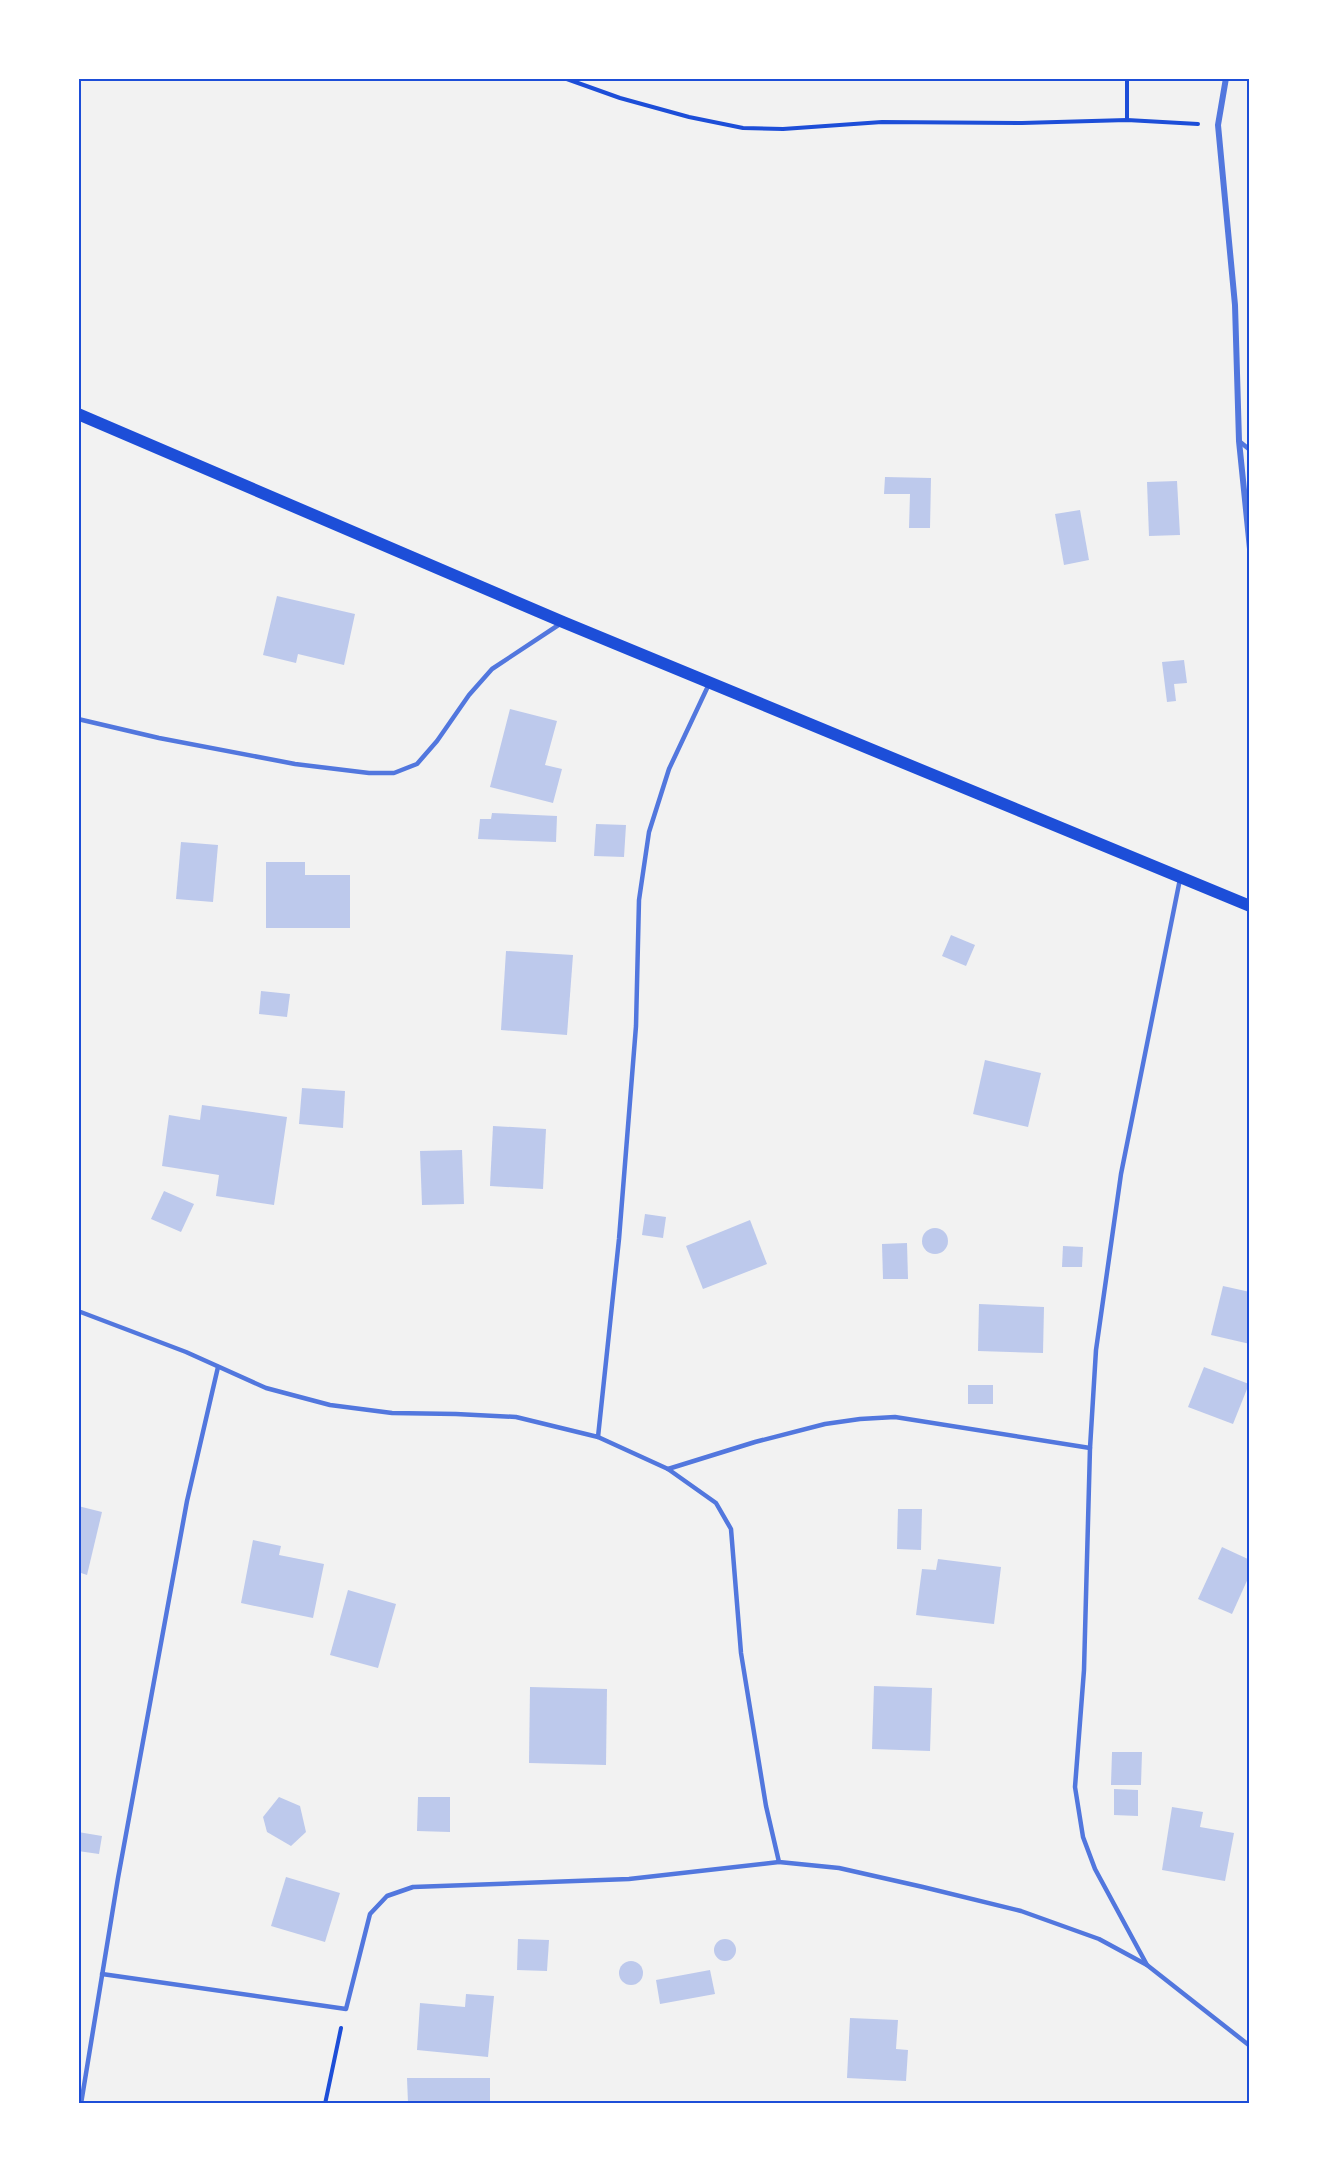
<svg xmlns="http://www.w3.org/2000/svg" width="1328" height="2182" font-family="'Roboto Condensed',sans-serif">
<rect width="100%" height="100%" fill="#f2f2f2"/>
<g fill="#bdc9ec">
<polygon points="885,477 931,478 930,528 909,528 910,494 884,494"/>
<polygon points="1177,481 1180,535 1149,536 1147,482"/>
<polygon points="1080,510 1089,560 1064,565 1055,514"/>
<polygon points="277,596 355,614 344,665 298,654 296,663 263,655"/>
<polygon points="1184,660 1187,683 1174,684 1176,701 1167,702 1162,662"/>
<polygon points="510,709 557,721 545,765 562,769 553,803 490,787"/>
<polygon points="492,813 557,816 556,842 478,839 480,819 491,819"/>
<polygon points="596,824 626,825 624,857 594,856"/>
<polygon points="181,842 218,845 213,902 176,899"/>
<polygon points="266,862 305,862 305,875 350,875 350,928 266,928"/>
<polygon points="951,935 975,945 966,966 942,956"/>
<polygon points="506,951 573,955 567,1035 501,1030"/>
<polygon points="261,991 290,994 287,1017 259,1014"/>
<polygon points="985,1060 1041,1073 1028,1127 973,1114"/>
<polygon points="302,1088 345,1091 343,1128 299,1124"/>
<polygon points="202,1105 287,1117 274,1205 216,1196 219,1175 162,1166 169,1115 200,1120"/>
<polygon points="493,1126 546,1129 543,1189 490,1186"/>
<polygon points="462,1150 464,1204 422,1205 420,1151"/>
<polygon points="164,1191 194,1204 181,1232 151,1219"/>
<polygon points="645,1214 666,1217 663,1238 642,1235"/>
<polygon points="750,1220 767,1264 703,1289 686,1246"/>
<circle cx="935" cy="1241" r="13"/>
<polygon points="907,1243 908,1279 883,1279 882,1244"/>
<polygon points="1063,1246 1083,1247 1082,1267 1062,1267"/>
<polygon points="1223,1286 1250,1292 1250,1344 1211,1335"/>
<polygon points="979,1304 1044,1307 1043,1353 978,1351"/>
<polygon points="1204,1367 1249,1384 1233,1424 1188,1407"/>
<rect x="968" y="1385" width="25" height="19"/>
<polygon points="78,1506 102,1512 87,1575 78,1572"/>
<polygon points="898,1509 922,1509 921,1550 897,1549"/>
<polygon points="253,1540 281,1546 279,1555 324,1564 313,1618 241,1603"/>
<polygon points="1222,1547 1250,1560 1250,1574 1232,1614 1198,1599"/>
<polygon points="938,1559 1001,1567 994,1624 916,1615 922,1569 936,1570"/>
<polygon points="348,1590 396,1604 378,1668 330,1655"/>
<polygon points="874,1686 932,1688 930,1751 872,1749"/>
<polygon points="530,1687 607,1689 606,1765 529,1763"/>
<polygon points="1112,1752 1142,1752 1141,1785 1111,1785"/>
<polygon points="1114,1789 1138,1790 1138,1816 1114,1815"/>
<polygon points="279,1797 300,1806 306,1832 291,1846 267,1832 263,1817"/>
<polygon points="418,1797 450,1797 450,1832 417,1831"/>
<polygon points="1172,1807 1203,1812 1200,1827 1234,1833 1225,1881 1162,1870"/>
<polygon points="78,1832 102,1836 99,1854 78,1851"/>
<polygon points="286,1877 340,1893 325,1942 271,1926"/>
<polygon points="518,1939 549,1940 547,1971 517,1970"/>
<circle cx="725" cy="1950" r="11"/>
<circle cx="631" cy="1973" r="12"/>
<polygon points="710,1970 715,1994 660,2004 656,1980"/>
<polygon points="466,1994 494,1996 488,2057 417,2050 420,2003 465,2007"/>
<polygon points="850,2018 898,2020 896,2049 908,2050 906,2081 847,2078"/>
<polygon points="407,2078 490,2078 490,2104 408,2103"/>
</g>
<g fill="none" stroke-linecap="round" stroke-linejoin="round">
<g stroke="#1d4ed8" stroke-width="4">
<polyline points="564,78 620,98 689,117 743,128 783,129 882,122 1022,123 1127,120 1198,124"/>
<polyline points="1127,120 1127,78"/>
<polyline points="325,2104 341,2028"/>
</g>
<g stroke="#5277de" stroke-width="4.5">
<polyline points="1239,441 1250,450"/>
<polyline points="78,719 159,738 295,764 369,773 394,773 417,764 437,741 469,695 492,669 560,624"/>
<polyline points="78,1311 186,1352 266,1388 330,1405 392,1413 456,1414 516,1417 598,1437 668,1469 716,1503 731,1529 741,1653 766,1806 779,1862 839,1868 923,1887 1021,1911 1099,1939 1147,1965 1250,2046"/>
<polyline points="598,1437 619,1239 636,1026 639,900 649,832 669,769 709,684"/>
<polyline points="668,1469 755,1442 825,1424 860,1419 895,1417 1090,1448"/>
<polyline points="1147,1965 1095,1869 1083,1837 1075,1787 1084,1670 1090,1448 1096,1350 1121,1174 1180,879"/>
<polyline points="102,1974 346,2009 370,1914 387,1896 413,1887 629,1879 779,1862"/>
<polyline points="81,2104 118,1878 187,1501 218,1367"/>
<polyline points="1249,2104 1250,2102"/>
</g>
<polyline stroke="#5277de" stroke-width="6" points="1226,78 1218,125 1235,305 1239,441 1250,549"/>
<polyline stroke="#1d4ed8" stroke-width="12" points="78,414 563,622 1250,906"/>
</g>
<rect width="1328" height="2182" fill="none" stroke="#ffffff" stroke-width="159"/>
<rect x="80" y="80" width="1168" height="2022" fill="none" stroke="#1d4ed8" stroke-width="2"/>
</svg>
